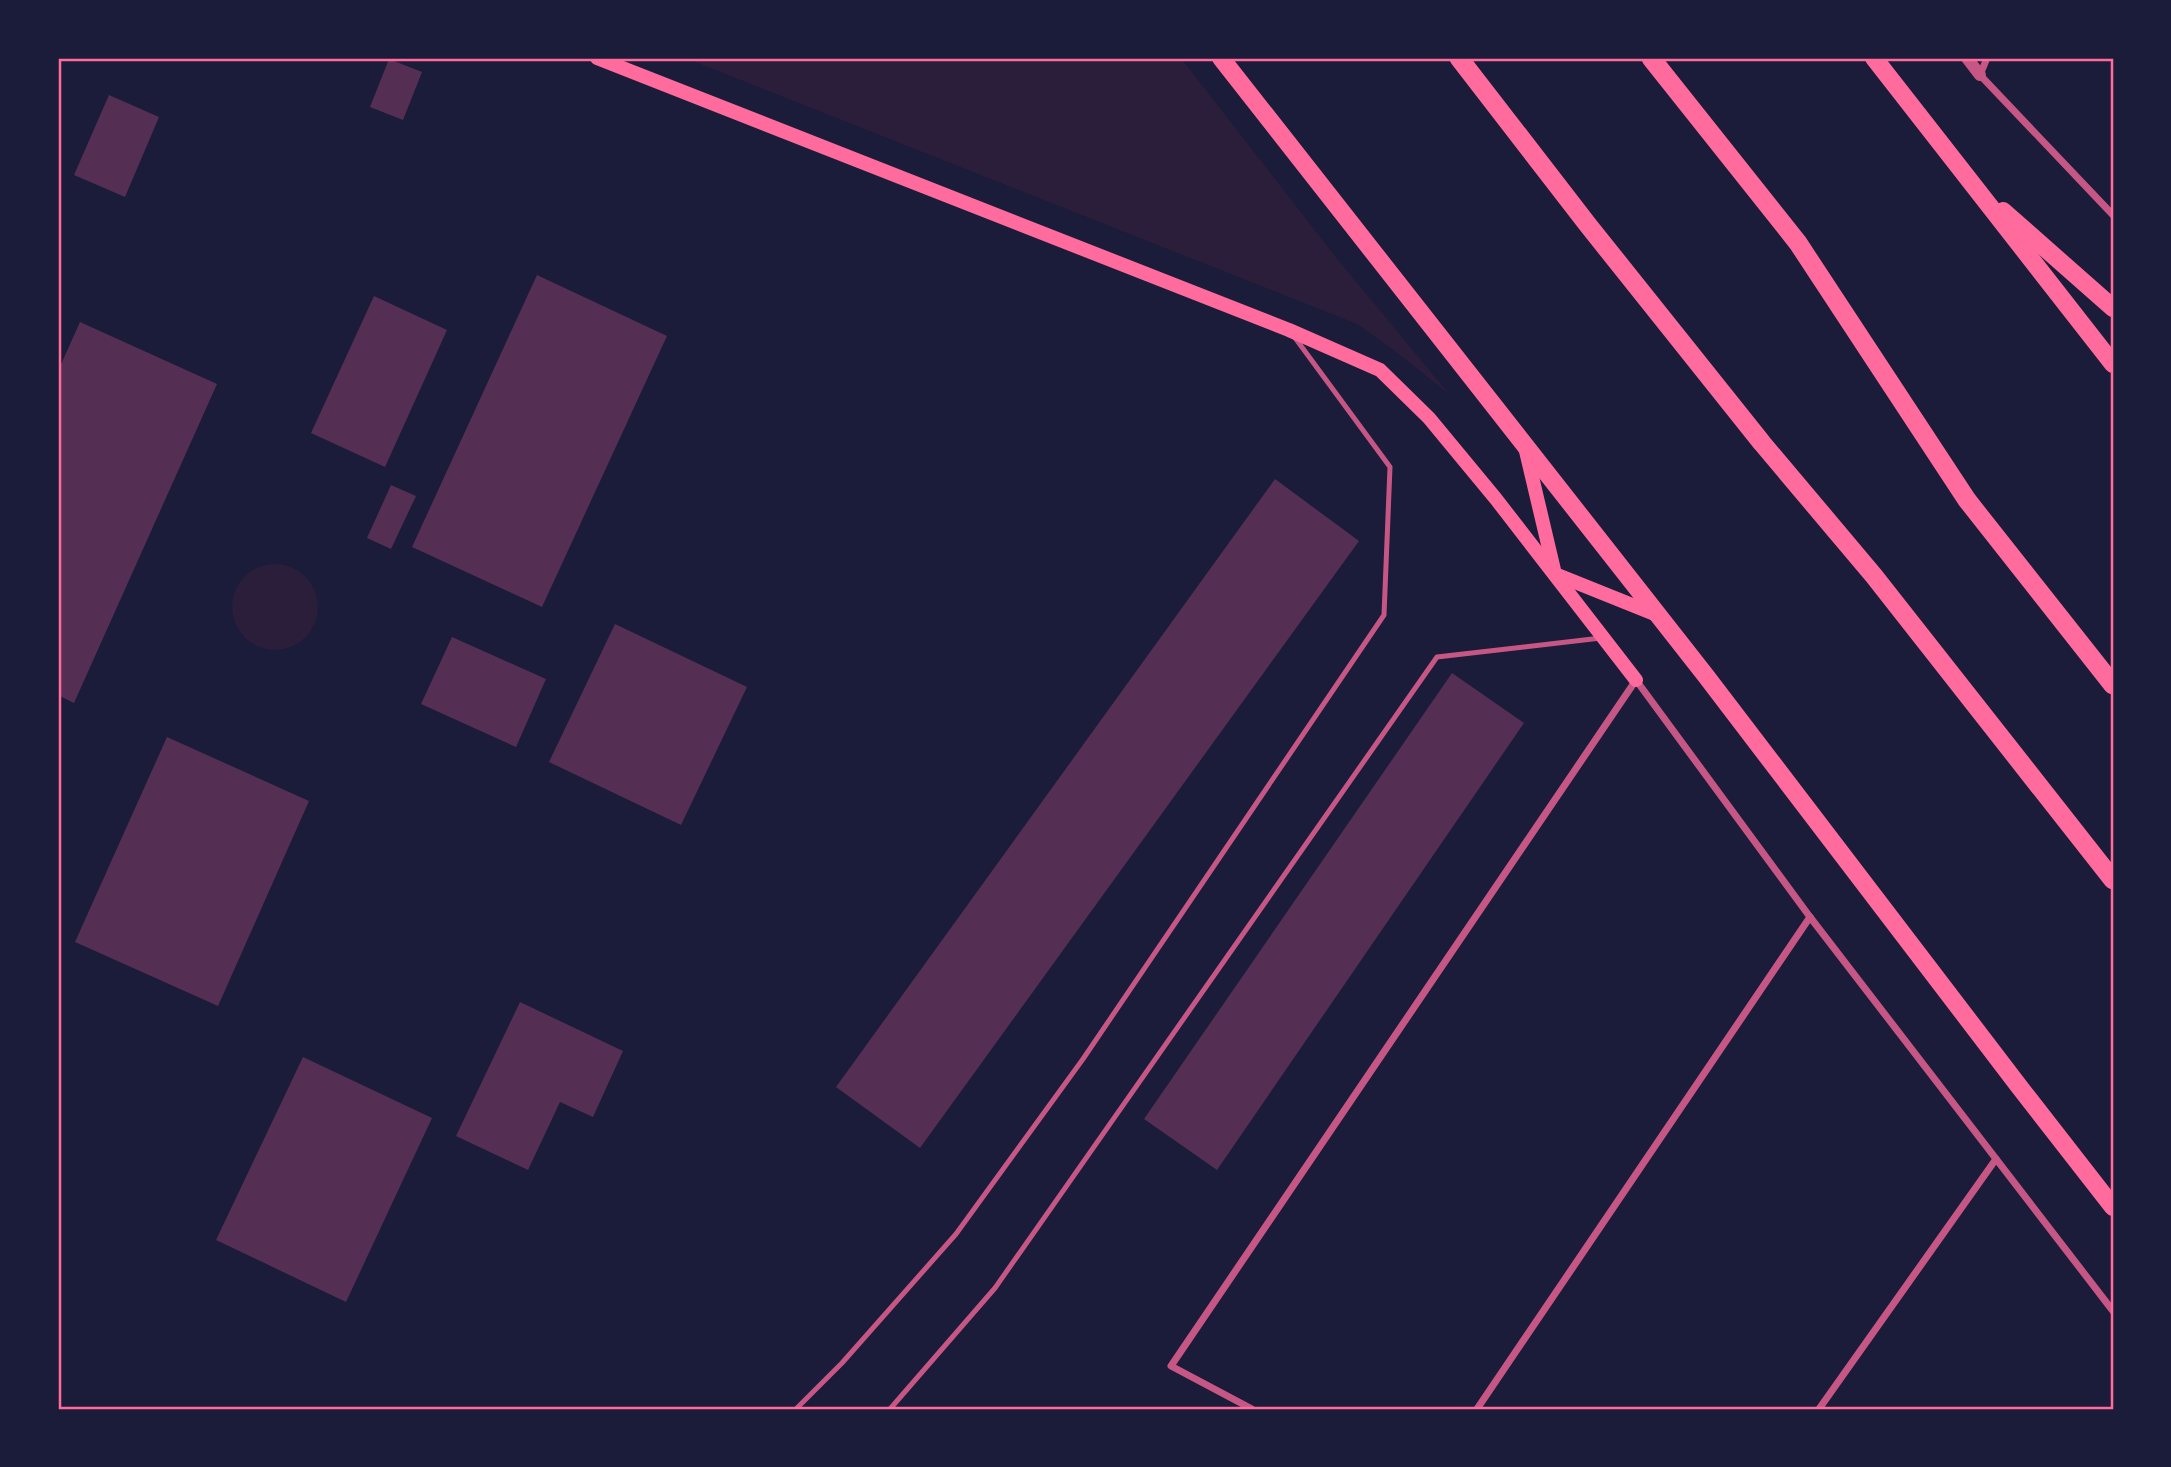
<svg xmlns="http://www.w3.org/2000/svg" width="2171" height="1467" font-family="Bitter,serif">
<rect width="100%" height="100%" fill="#1b1b3a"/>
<g fill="#2a1e3b">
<polygon points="685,58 1181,58 1335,256 1449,394 1396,352 1357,324"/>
<circle cx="275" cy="607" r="43"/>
</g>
<g fill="#542f53">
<polygon points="389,59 422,72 403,120 370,107"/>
<polygon points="109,95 159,117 125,197 74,175"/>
<polygon points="537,275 667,336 542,607 412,547"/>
<polygon points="374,296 447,330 385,467 311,433"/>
<polygon points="80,322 217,384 74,703 58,695 58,371"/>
<polygon points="1275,479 1359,541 920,1148 836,1087"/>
<polygon points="391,485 416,496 391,549 367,538"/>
<polygon points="615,624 747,687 681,825 549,762"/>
<polygon points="452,637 546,679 516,747 421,704"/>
<polygon points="1452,673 1524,723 1217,1170 1144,1119"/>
<polygon points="167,737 309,801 218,1006 75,942"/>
<polygon points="520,1002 623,1051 593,1117 560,1102 528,1170 456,1136"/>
<polygon points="303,1057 432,1118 346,1302 216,1240"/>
</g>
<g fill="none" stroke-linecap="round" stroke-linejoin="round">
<g stroke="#c65784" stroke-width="5">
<polyline points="796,1409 842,1363 956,1234 1083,1059 1384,615 1390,467 1293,335"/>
<polyline points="890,1409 995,1288 1437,657 1601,638"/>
</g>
<g stroke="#c65784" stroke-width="7">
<polyline points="1987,58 1980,75 2113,215"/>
<polyline points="1252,1409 1171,1366 1636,680 1810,917 2113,1311"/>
<polyline points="1477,1409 1810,917"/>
<polyline points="1819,1409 1996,1159"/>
</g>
<polyline stroke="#c65784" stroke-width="12" points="1967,58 1980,75"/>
<g stroke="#ff6b9d" stroke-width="14">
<polyline points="597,58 1289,330 1380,370 1429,418 1496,499 1636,680"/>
<polyline points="1525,447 1555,574 1657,615"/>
</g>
<g stroke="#ff6b9d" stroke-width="18">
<polyline points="1221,58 1706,676 2018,1085 2113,1207"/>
<polyline points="1874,58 2113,364"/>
<polyline points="2003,211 2113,308"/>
</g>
<g stroke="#ff6b9d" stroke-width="19">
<polyline points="1459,58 1588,225 1762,443 1874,576 2113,880"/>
<polyline points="1651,58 1798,243 1967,500 2113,685"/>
</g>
</g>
<rect width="2171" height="1467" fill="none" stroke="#1b1b3a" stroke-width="119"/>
<rect x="60" y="60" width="2052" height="1348" fill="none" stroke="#ff6b9d" stroke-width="2.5"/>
</svg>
